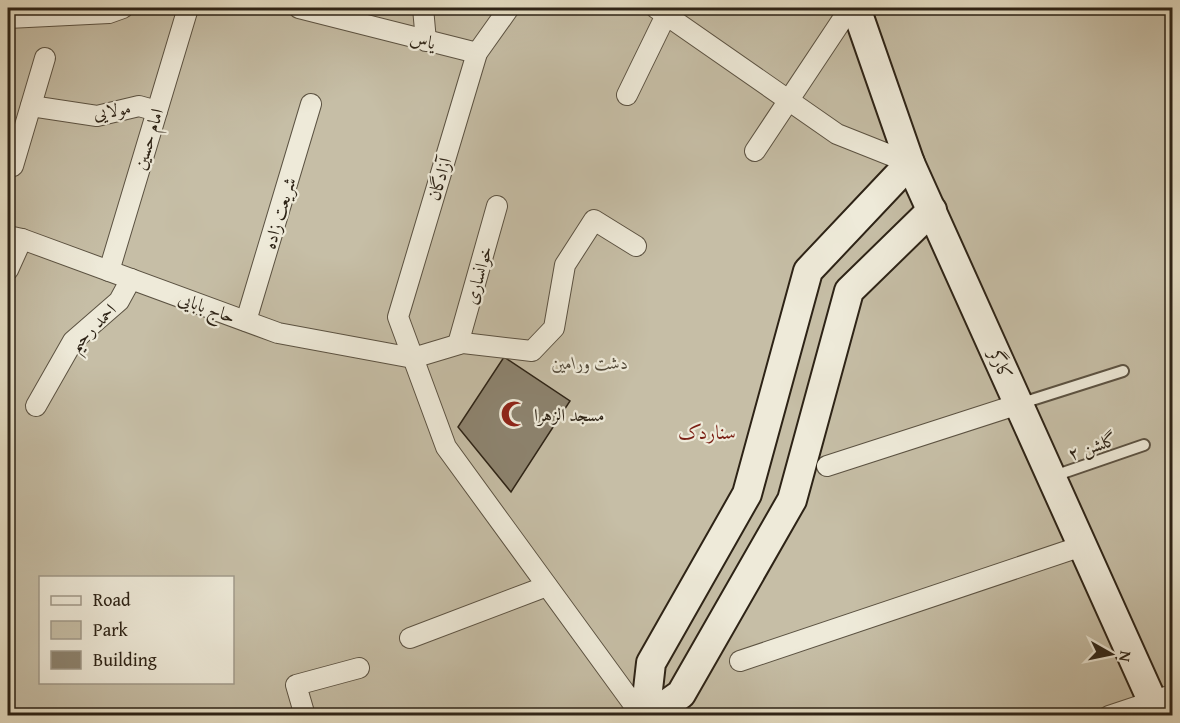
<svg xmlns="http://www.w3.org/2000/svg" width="1180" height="723" font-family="'Gentium Book Plus',Amiri,serif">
<rect width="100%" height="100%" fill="#e5dec4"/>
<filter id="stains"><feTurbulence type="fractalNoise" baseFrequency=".00333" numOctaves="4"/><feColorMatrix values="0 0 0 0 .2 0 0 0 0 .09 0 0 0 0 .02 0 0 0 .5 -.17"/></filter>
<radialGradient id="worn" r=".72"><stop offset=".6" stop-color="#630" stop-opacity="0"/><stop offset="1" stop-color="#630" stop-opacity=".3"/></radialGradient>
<path fill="#c6bea6" stroke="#7a705e" stroke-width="1.5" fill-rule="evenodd" d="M8,8H1172V715H8ZM40,578H232V682H40Z"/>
<polygon fill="#8d8470" stroke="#2d2316" stroke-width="1.5" points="504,357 570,401 511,492 458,427"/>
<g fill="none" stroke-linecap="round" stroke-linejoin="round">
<g stroke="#5b5242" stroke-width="14">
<g id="lane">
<polyline points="1019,404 1123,371"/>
<polyline points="1051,477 1144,445"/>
</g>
</g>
<g stroke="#5b5242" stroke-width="22">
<g id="street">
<polyline points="299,8 477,53"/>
<polyline points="423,8 426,41"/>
<polyline points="509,8 477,53 398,317 446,447 642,716"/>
<polyline points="656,8 837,134 910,163"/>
<polyline points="8,18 109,13 123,8"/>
<polyline points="627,95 666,15 672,8"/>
<polyline points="31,106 97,116 139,106 157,111"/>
<polyline points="755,151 850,8"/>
<polyline points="13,166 45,58"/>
<polyline points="8,236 22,239 278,333 413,358 463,343 532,351 554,328 565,265 594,220 636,246"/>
<polyline points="8,270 22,239"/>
<polyline points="109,271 188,8"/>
<polyline points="246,321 311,104"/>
<polyline points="458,344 497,206"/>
<polyline points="36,406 73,341 119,301 131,279"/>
<polyline points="827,466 1019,404"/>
<polyline points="410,638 547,586"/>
<polyline points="740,661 1082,546"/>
<polyline points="305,716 296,685 359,668"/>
<polyline points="1109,716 1172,695"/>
</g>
</g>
<g stroke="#2d2316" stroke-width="32">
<g id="secondary">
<polyline points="856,8 910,163 1159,716"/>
<polyline points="645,716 651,663 747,494 808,271 910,163"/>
<polyline points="650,716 681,694 792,500 849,291 932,210"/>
</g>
</g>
<use href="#lane" stroke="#eeead9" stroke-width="10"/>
<use href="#street" stroke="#eeead9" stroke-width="20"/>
<use href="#secondary" stroke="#eeead9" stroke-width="28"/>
</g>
<defs>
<g id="mosque-bare" transform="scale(2.07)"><path d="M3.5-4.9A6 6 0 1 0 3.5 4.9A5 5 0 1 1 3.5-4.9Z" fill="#8f2418" stroke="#eeead9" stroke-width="2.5" paint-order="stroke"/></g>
</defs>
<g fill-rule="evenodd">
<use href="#mosque-bare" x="514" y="414"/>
</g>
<g text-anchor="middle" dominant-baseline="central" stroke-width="4.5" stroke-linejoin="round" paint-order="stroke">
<g font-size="18" fill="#2d2316" stroke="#eeead9">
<text transform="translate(423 40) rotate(14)">یاس</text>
<text transform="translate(112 110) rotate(-9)">مولایی</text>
<text transform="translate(148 139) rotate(-73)">امام حسین</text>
<text transform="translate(439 179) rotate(-73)">آزادگان</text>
<text transform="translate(279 213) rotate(-73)">شریعت زاده</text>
<text transform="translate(478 275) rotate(-74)">خوانساری</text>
<text transform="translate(207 307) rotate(20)">حاج بابایی</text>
<text transform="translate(92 327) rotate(-45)">احمد رحیم</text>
<text transform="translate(1001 364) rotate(66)">کارگر</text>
<text transform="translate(1092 446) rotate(-19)">گلشن ۲</text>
</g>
<g font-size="18" font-style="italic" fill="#534a3a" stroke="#eeead9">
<text x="590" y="362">دشت ورامین</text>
</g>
<g font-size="18" fill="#2d2316" stroke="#eeead9" text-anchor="start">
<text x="534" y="414">مسجد الزهرا</text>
</g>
<g font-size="20" fill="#7a1f14" stroke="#eeead9">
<text x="707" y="431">سناردک</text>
</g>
</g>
<rect width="1180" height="723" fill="none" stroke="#e5dec4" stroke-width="30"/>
<rect x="9" y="9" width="1162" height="705" fill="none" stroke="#2d2316" stroke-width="3"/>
<rect x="15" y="15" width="1150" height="693" fill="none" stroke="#2d2316" stroke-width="1.5"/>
<rect x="39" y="576" width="195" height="108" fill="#eeead9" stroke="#a19a8b" stroke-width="1.5"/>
<rect x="51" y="596" width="30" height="9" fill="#eeead9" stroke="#a19a8b" stroke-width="1.5"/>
<text x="93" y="606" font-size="18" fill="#2d2316">Road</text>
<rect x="51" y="621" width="30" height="18" fill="#c6bea6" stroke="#a19a8b" stroke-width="1.5"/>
<text x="93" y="636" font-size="18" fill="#2d2316">Park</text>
<rect x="51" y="651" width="30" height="18" fill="#8d8470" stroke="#a19a8b" stroke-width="1.5"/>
<text x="93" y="666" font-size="18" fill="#2d2316">Building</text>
<g transform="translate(1111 654) rotate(99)" stroke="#eeead9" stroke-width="4.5" paint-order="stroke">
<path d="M0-4.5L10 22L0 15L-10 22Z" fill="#2d2316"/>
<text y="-9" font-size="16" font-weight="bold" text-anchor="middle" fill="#2d2316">N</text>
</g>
<rect width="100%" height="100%" filter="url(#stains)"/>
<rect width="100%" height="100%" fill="url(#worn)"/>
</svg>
